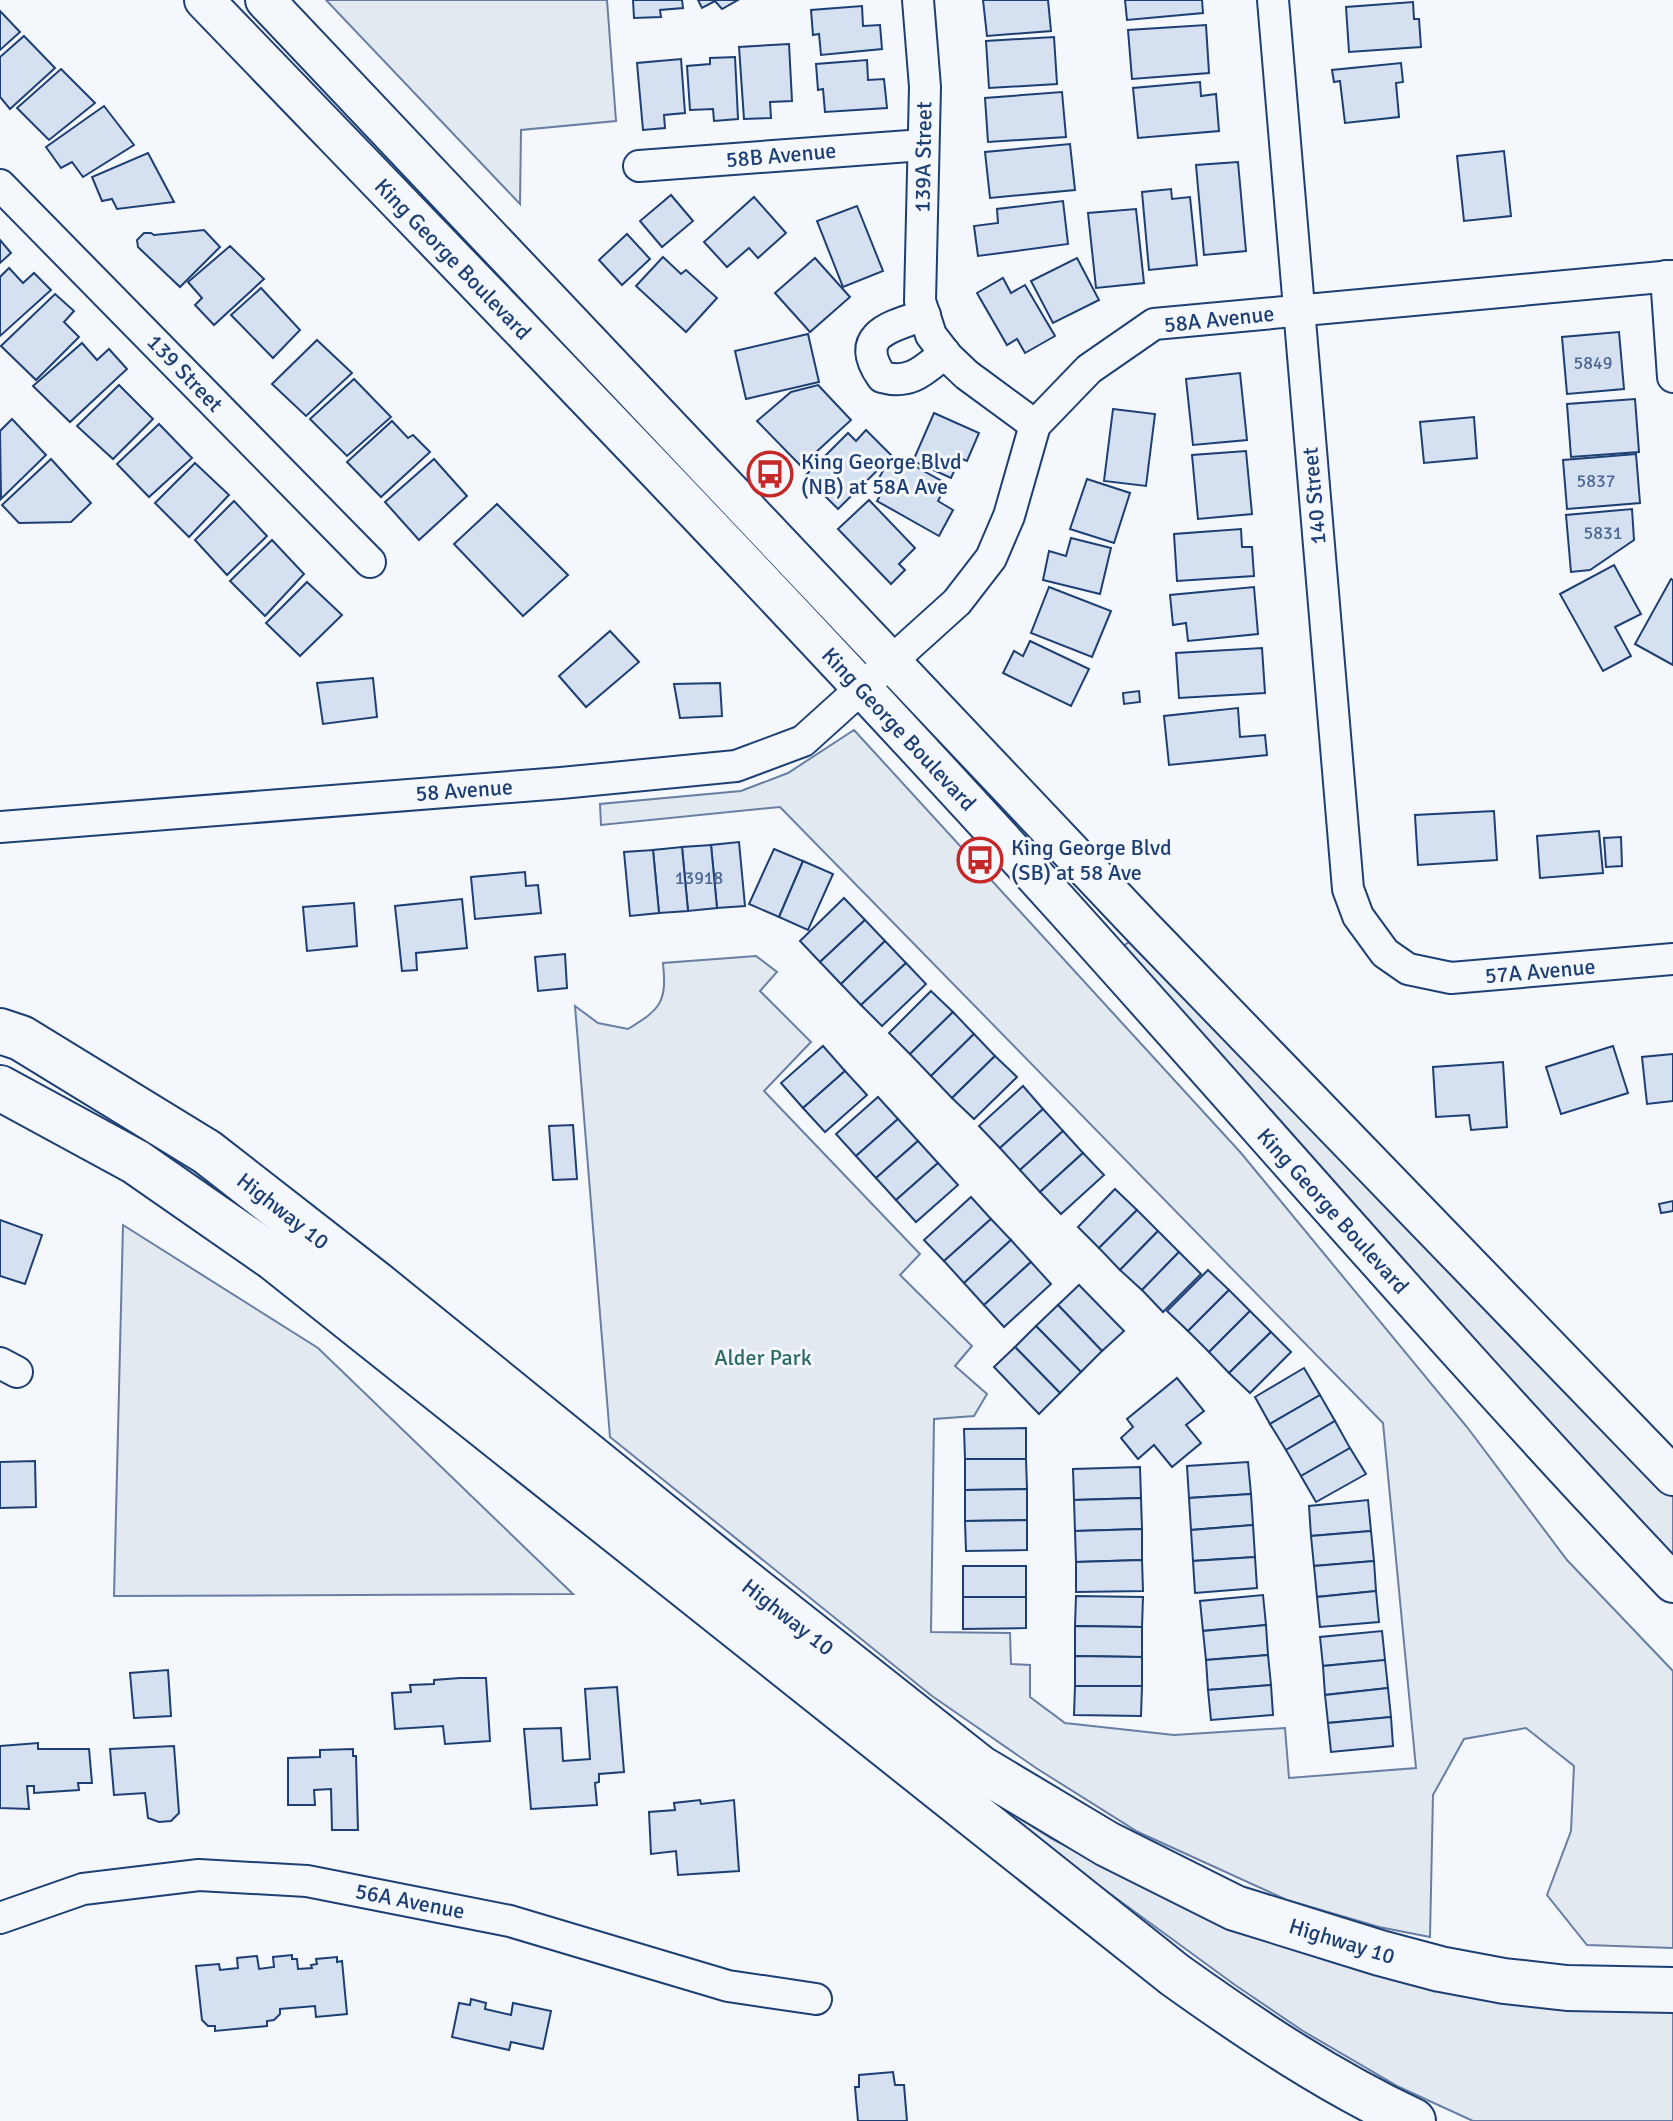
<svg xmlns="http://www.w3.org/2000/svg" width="1673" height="2121" font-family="Signika,sans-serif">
<rect width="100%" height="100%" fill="#f4f7fb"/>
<g fill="#e3e9f0" stroke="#687fa3" stroke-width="2">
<polygon points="326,0 607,0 616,121 521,130 520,204"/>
<path d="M854,730L1241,1153L1467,1427L1567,1560L1673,1671V1948L1587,1945L1547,1895L1571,1831L1574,1766L1526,1728L1464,1739L1433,1795L1430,1937L1379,1927L1287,1900L1138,1832L1036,1768L932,1696L610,1437L575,1006L598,1023L628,1029C661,1009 667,1002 663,963L756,956L777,972L760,991L811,1042L764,1091L920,1254L900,1275L972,1346L955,1366L987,1394L974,1416L934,1419L931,1632L1010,1633L1011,1664L1030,1665V1697L1065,1723L1174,1735L1285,1728L1289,1778L1416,1768L1383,1423L780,807L601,825L600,804L741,791L788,773Z"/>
<polygon points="1135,938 1559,1382 1673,1496 1673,1559 1113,953"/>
<polygon points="123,1225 318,1348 573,1594 114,1596"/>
<polygon points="905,1737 978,1792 1052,1839 1159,1894 1673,2011 1673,2121 1473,2121 1399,2087 1303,2031 1235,1985 1094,1882"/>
</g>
<g fill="#d5e0f0" stroke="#1d3f73" stroke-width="2">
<polygon points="633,0 682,0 683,8 660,10 661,17 634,18"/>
<polygon points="698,0 738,0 722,9 715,1 702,8"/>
<polygon points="983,0 1048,0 1051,31 987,36"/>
<polygon points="1125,0 1202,0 1203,13 1127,20"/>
<polygon points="1413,2 1414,19 1419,19 1421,47 1349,52 1346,7"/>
<polygon points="862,6 863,26 880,25 882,49 821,55 819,34 813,35 811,10"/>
<polygon points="0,11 20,32 0,50"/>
<polygon points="1206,25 1209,73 1132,79 1128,30"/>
<polygon points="24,36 55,68 10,109 0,97 0,57"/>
<polygon points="1054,37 1057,84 989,88 986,41"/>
<polygon points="789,44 792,101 770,102 771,118 744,119 739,47"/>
<polygon points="735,57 738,119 714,121 713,109 690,110 687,66 710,64 710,58"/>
<polygon points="681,59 685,113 664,115 665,128 643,130 637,63"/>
<polygon points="867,60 868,80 884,79 887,108 825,112 823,89 818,90 816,64"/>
<polygon points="1401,63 1403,82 1396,83 1399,117 1345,123 1340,81 1334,82 1332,70"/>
<polygon points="61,69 95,103 49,140 17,108"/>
<polygon points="1200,82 1201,96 1216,94 1219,131 1138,138 1133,88"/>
<polygon points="1062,92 1066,137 988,142 985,98"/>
<polygon points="104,106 134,145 83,177 72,162 61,168 46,147"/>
<polygon points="1070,144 1075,190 990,198 985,152"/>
<polygon points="1504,151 1511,216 1464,221 1457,156"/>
<polygon points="148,153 174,202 117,209 112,199 102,201 92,177"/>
<polygon points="1238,162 1246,251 1204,255 1196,165"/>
<polygon points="1171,189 1172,199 1190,197 1197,265 1149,270 1142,192"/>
<polygon points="671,195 693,221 662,247 640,221"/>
<polygon points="754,197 786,233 758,258 749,248 727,267 704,242"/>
<polygon points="1063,201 1068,244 978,256 974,226 998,223 997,209"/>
<polygon points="857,206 883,271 843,287 817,221"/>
<polygon points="1136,209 1144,283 1096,288 1088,213"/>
<polygon points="204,230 220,247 180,287 138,247 137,240 144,233 151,233 154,235"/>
<polygon points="627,234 650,259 622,285 599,260"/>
<polygon points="0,240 11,253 0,263"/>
<polygon points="230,246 264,279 214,325 195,305 202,298 188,282"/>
<polygon points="663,257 681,274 686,270 717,298 686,332 636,286"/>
<polygon points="815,258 850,297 810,332 775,293"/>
<polygon points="1077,258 1099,300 1053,323 1031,281"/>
<polygon points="9,268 23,283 34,273 51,290 0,336 0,277"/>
<polygon points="1003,278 1011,293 1025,285 1055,336 1025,353 1017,339 1007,345 977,293"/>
<polygon points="261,288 300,330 273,358 231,315"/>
<polygon points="55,294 74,311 64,322 79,337 36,380 1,346"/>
<polygon points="1619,332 1624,389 1567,394 1562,337"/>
<polygon points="808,334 819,382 746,399 735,351"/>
<polygon points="317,340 352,373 306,416 272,384"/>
<polygon points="82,343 97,360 109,349 127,369 70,422 33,386"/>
<polygon points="1240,373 1247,440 1193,445 1186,379"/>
<polygon points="354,379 391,417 347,456 310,419"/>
<polygon points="119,385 153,419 113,459 77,426"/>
<polygon points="818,385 851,420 801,466 757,421 791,392"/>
<polygon points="1635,399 1639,452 1571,457 1567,404"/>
<polygon points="1113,409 1155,414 1146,486 1104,481"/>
<polygon points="934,413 979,433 967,461 960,458 951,478 913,461"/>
<polygon points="1474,417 1477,458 1424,463 1420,422"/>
<polygon points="12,419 46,455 1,499 0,431"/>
<polygon points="392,421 408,438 413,435 430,452 381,497 347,462"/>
<polygon points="159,424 192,458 149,497 117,464"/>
<polygon points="866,430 892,456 838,509 805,476 848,433 856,441"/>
<polygon points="1246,451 1252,514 1198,519 1192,455"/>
<polygon points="1636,454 1640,503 1567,509 1563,460"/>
<polygon points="51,459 91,503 71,522 19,523 2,505"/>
<polygon points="434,459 467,496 419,540 385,502"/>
<polygon points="902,459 947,484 938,501 953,510 939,536 877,501 886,485 878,480 886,465 896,470"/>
<polygon points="195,463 229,495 189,537 155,503"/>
<polygon points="1087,479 1130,493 1114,543 1070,529"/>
<polygon points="869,500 915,548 899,564 905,570 891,584 838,529"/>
<polygon points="234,501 267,536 227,575 195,540"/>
<polygon points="497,504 568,575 523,616 454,544"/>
<polygon points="1632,509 1634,540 1590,570 1571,572 1566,515"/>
<polygon points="1241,529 1242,547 1252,547 1254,576 1177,581 1174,534"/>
<polygon points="1071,538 1111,548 1100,594 1043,580 1049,551 1066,556"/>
<polygon points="272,540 304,574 265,616 230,581"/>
<polygon points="1614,565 1641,614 1615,627 1631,656 1603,671 1560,594"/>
<polygon points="1671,579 1673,580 1673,665 1635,644"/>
<polygon points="307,582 342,615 300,656 266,623"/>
<polygon points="1049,587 1111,611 1092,657 1031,633"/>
<polygon points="1254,587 1258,634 1188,641 1186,623 1173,625 1170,595"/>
<polygon points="610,631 639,662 586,707 559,676"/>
<polygon points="1030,641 1089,669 1071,706 1003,673 1014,651 1023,656"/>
<polygon points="1262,648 1265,693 1179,698 1176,653"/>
<polygon points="373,678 377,717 323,724 317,683"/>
<polygon points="720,683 722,716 680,718 674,684"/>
<polygon points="1139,691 1140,702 1124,704 1123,693"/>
<polygon points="1238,708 1240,737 1265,735 1267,755 1169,765 1164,716"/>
<polygon points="1494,811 1497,860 1418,865 1415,815"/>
<polygon points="1599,831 1603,873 1540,878 1537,836"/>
<polygon points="1621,837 1622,866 1606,867 1604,838"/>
<polygon points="739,842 745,906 717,908 711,845"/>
<polygon points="711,845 717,908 688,911 682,847"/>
<polygon points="682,847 688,911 659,913 653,850"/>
<polygon points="774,849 803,861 779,917 749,904"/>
<polygon points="653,850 659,913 630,916 624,852"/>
<polygon points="803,861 833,874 808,930 779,917"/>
<polygon points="525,872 526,886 538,885 541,913 475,919 471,877"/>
<polygon points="844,898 865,920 820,962 800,941"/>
<polygon points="462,899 467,948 416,953 417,970 402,971 395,906"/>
<polygon points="354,903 357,946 307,951 303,907"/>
<polygon points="865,920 885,941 841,984 820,962"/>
<polygon points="885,941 906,963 861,1005 841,984"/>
<polygon points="565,954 567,988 538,991 535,957"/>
<polygon points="906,963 926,984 882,1026 861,1005"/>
<polygon points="931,991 953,1012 910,1054 889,1033"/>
<polygon points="953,1012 974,1034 931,1076 910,1054"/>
<polygon points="974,1034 995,1056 952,1098 931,1076"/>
<polygon points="823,1046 845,1071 803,1108 781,1083"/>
<polygon points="1613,1046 1628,1093 1561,1114 1546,1067"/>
<polygon points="1673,1054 1673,1101 1647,1104 1642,1057"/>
<polygon points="995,1056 1017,1077 974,1119 952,1098"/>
<polygon points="1503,1062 1507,1127 1471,1130 1469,1115 1436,1117 1433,1067"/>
<polygon points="845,1071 867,1095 825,1132 803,1108"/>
<polygon points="1023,1086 1043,1109 1000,1148 979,1126"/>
<polygon points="878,1097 898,1119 856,1156 836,1134"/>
<polygon points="1043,1109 1063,1131 1020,1170 1000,1148"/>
<polygon points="898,1119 918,1141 876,1178 856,1156"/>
<polygon points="573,1125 577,1179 553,1180 549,1126"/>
<polygon points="1063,1131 1083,1153 1040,1192 1020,1170"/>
<polygon points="918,1141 938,1163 896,1200 876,1178"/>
<polygon points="1083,1153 1104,1175 1061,1214 1040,1192"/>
<polygon points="938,1163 958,1185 916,1222 896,1200"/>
<polygon points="1115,1189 1137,1210 1099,1248 1078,1227"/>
<polygon points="971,1197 991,1219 944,1261 924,1240"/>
<polygon points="1673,1201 1673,1211 1661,1213 1659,1204"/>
<polygon points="1137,1210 1158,1231 1120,1270 1099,1248"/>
<polygon points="991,1219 1011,1240 964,1283 944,1261"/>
<polygon points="0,1220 42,1235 25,1284 0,1276"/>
<polygon points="1158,1231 1179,1252 1142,1290 1120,1270"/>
<polygon points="1011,1240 1031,1262 984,1305 964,1283"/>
<polygon points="1179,1252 1201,1274 1163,1312 1142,1290"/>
<polygon points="1031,1262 1051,1284 1004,1327 984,1305"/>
<polygon points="1208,1270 1229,1290 1188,1331 1167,1311"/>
<polygon points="1079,1285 1124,1331 1102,1351 1058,1305"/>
<polygon points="1229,1290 1250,1311 1209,1352 1188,1331"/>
<polygon points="1058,1305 1102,1351 1081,1372 1036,1326"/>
<polygon points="1250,1311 1271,1332 1229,1373 1209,1352"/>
<polygon points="1036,1326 1081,1372 1060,1393 1015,1347"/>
<polygon points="1271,1332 1291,1352 1250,1393 1229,1373"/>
<polygon points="1015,1347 1060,1393 1039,1414 994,1367"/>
<polygon points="1304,1368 1320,1395 1270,1424 1255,1397"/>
<polygon points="1177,1378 1204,1411 1186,1425 1201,1443 1172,1467 1154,1445 1138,1459 1121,1438 1133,1427 1127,1419"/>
<polygon points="1320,1395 1335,1421 1286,1450 1270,1424"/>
<polygon points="1335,1421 1350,1448 1301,1476 1286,1450"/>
<polygon points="1026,1428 1026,1459 965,1459 964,1429"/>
<polygon points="1350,1448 1366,1474 1316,1502 1301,1476"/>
<polygon points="965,1459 1026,1459 1027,1489 965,1490"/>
<polygon points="35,1461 36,1507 0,1508 0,1462"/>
<polygon points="1248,1462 1251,1494 1189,1498 1187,1466"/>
<polygon points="1140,1467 1141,1498 1074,1500 1073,1469"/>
<polygon points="1027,1489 1027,1520 965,1521 965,1490"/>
<polygon points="1251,1494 1253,1525 1191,1530 1189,1498"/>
<polygon points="1141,1498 1142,1529 1075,1531 1074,1500"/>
<polygon points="1368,1500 1371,1531 1311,1536 1309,1506"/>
<polygon points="1027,1520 1027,1550 966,1551 965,1521"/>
<polygon points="1253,1525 1255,1557 1193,1561 1191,1530"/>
<polygon points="1142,1529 1142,1560 1076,1562 1075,1531"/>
<polygon points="1371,1531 1374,1561 1314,1566 1311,1536"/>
<polygon points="1255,1557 1257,1588 1195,1593 1193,1561"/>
<polygon points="1142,1560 1143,1591 1076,1592 1076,1562"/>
<polygon points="1374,1561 1376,1591 1317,1597 1314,1566"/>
<rect x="963" y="1566" width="63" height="31"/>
<polygon points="1376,1591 1379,1622 1320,1627 1317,1597"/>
<polygon points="1263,1595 1266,1625 1203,1631 1200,1601"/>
<polygon points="1076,1596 1143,1597 1142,1627 1075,1626"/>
<polygon points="963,1597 1026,1597 1026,1628 963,1629"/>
<polygon points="1266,1625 1268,1655 1206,1660 1203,1631"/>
<polygon points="1075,1626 1142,1627 1142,1657 1075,1656"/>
<polygon points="1382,1631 1385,1660 1323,1666 1320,1637"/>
<polygon points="1268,1655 1271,1685 1208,1690 1206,1660"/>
<polygon points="1075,1656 1142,1657 1142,1686 1075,1686"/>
<polygon points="1385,1660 1388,1688 1325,1695 1323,1666"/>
<polygon points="168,1670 171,1716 134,1718 130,1673"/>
<polygon points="460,1678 486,1678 490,1741 445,1744 443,1726 395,1729 392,1693 411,1692 410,1685 434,1684 434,1680"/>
<polygon points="1271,1685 1273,1715 1211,1720 1208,1690"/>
<polygon points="1075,1686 1142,1686 1141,1716 1074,1715"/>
<polygon points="617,1687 624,1772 599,1774 599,1782 595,1783 597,1805 531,1809 524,1729 561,1728 563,1761 590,1759 585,1689"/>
<polygon points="1388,1688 1391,1717 1328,1723 1325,1695"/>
<polygon points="1391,1717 1393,1746 1331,1752 1328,1723"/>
<polygon points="38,1743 38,1749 89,1749 92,1783 78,1783 79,1790 34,1793 34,1786 27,1786 29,1809 0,1808 0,1746"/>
<polygon points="174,1746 179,1813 171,1821 159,1822 148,1818 145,1793 114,1795 110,1749"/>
<polygon points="353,1749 353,1756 356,1756 358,1830 332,1830 331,1789 314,1790 315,1805 288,1805 288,1758 320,1757 320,1750"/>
<polygon points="700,1800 701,1804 734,1800 739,1871 678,1875 676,1851 651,1854 649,1812 675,1810 674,1803"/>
<polygon points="292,1955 292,1959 297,1959 298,1969 312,1968 311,1965 317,1964 316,1959 337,1957 337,1962 342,1961 347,2014 316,2017 315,2006 280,2009 280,2014 274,2020 267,2021 267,2026 215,2031 215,2026 208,2026 202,2020 196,1966 219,1964 220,1970 238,1968 237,1958 257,1956 259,1969 274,1967 273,1957"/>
<polygon points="471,1999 486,2003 485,2009 511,2015 513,2003 551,2011 543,2049 511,2042 509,2050 452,2037 459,2003 470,2005"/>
<polygon points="893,2072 895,2085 904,2085 907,2121 858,2121 855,2087 859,2087 859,2075"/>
</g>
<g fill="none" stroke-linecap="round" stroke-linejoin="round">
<g stroke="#1d3f73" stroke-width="34">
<g id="minor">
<polyline points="918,0 925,87 920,301 931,335 947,356 967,375 1035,425"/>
<polyline points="1273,0 1348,889 1358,916 1385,953 1408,969 1451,978 1673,959"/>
<polyline points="639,166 923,145"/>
<polyline points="0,185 370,562"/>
<polyline points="1666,276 1673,377"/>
<path d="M925,315C892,326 852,334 882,377C911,385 924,370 945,353"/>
<polyline points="0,827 561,783 736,766 803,741 957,602 991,558 1009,516 1035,425 1089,369 1154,324 1673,276"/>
<polyline points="0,1363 17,1372"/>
<polyline points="0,1918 83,1889 199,1875 307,1881 510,1921 728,1986 816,1999"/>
</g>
</g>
<g stroke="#1d3f73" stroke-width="42">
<g id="major">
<path d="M204,0C490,297 778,592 1055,898C1261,1126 1461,1360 1673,1583"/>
<polyline points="265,0 1143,928 1673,1476"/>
</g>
</g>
<g stroke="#1d3f73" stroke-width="48">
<g id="highway">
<polyline points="0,1031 21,1038 207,1152 375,1283 718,1561 980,1768 1107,1844 1235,1908 1380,1953 1440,1969 1504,1981 1567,1988 1673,1990"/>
<path d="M0,1088L136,1162L274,1258L1175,1975C1252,2030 1328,2081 1413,2121"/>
</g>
</g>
<use href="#minor" stroke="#f4f7fb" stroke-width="30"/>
<use href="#major" stroke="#f4f7fb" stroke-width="38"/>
<use href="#highway" stroke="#f4f7fb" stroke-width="44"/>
</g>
<defs>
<g id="bus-ring" transform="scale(2.3)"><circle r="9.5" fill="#f4f7fb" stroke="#c62828" stroke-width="1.5"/><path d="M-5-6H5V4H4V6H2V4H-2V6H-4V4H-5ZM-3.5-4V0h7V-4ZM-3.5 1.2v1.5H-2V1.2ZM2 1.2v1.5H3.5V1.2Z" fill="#c62828"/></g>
</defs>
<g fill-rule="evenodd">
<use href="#bus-ring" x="770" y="474"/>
<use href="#bus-ring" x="980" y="860"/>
</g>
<g text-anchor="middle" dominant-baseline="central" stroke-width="6" stroke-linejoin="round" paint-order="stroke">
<g font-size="18" fill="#4b6792">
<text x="1593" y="363">5849</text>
<text x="1596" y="481">5837</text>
<text x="1603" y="533">5831</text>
<text x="699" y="878">13918</text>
</g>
<g font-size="22" fill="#1d3f73" stroke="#f4f7fb">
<text transform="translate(781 155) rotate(-5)">58B Avenue</text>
<text transform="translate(923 157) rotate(-89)">139A Street</text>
<text transform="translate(453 259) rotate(46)">King George Boulevard</text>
<text transform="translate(1219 319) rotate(-6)">58A Avenue</text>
<text transform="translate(185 373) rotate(46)">139 Street</text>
<text transform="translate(1314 496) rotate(-95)">140 Street</text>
<text transform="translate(899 729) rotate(47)">King George Boulevard</text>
<text transform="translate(464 790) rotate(-4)">58 Avenue</text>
<text transform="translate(1540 971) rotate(-5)">57A Avenue</text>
<text transform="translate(283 1211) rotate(38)">Highway 10</text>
<text transform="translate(1333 1211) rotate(48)">King George Boulevard</text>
<text transform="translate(788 1617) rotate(38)">Highway 10</text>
<text transform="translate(410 1901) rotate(11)">56A Avenue</text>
<text transform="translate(1342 1941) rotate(17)">Highway 10</text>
</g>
<g font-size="22" fill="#1d3f73" stroke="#f4f7fb" text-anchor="start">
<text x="801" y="461">King George Blvd<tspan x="801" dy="25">(NB) at 58A Ave</tspan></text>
<text x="1011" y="847">King George Blvd<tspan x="1011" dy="25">(SB) at 58 Ave</tspan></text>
</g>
<g font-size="22" fill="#2c6c60" stroke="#f4f7fb">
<text x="763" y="1357">Alder Park</text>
</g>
</g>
</svg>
